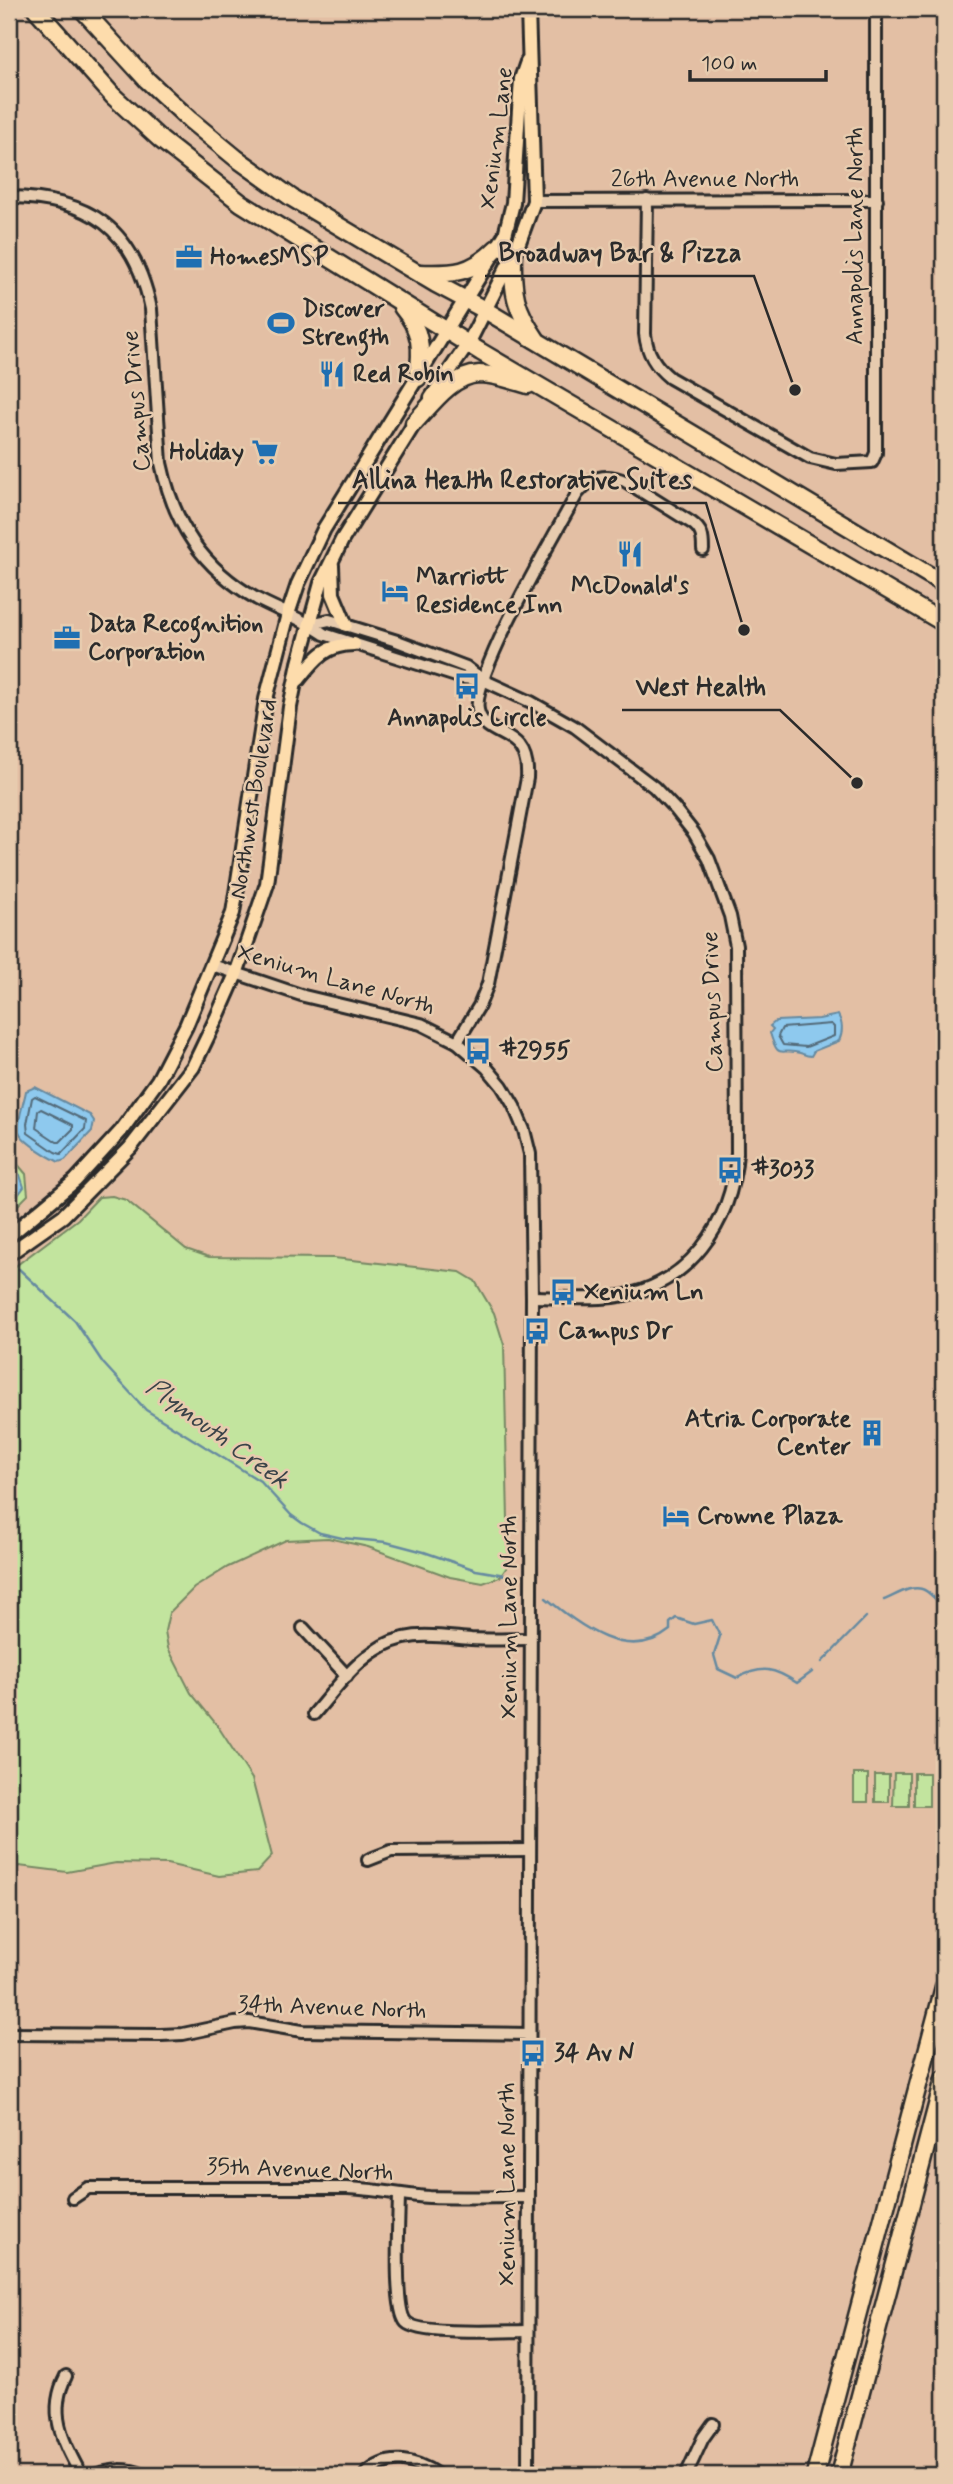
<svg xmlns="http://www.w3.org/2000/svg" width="953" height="2484" font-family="Mynerve,sans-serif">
<rect width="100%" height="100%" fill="#e3bfa4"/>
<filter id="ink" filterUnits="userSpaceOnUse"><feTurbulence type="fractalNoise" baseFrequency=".0143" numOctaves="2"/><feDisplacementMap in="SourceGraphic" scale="14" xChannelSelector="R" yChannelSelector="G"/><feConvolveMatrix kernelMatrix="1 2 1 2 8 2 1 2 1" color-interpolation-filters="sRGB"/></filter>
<g filter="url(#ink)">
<g fill="#c2e49e" stroke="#768864" stroke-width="2">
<polygon points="9,1154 26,1174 28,1195 9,1214"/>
<polygon points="112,1196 126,1200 186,1249 209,1257 334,1258 460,1272 475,1281 494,1313 504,1345 509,1564 500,1577 483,1583 450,1577 368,1547 328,1538 286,1540 228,1567 194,1588 169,1613 165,1631 168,1648 191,1693 217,1725 252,1779 272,1856 257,1872 219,1876 167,1864 116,1863 67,1872 19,1866 9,1875 9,1271 78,1219 99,1197"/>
<polygon points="894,1773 909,1773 909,1806 893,1806"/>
<rect x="914" y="1773" width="15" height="33"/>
<rect x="854" y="1774" width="14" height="28"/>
<rect x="875" y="1775" width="14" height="27"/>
</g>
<g fill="#8ec9ee" stroke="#668aa0" stroke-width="2">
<path d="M838,1015C843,1023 843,1033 839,1041L814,1051L811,1056C807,1056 803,1054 800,1053C780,1047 779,1062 770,1033L773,1029L770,1026L776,1021L819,1019Z"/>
<path d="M35,1087L90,1115L94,1121L92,1131L65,1160L59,1162C49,1157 21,1141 19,1131C17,1119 24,1103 26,1091Z"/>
<polygon points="9,1165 20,1175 24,1187 9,1207"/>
</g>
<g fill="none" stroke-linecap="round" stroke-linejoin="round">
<g stroke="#536a79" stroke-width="2">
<polygon points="831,1024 834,1027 834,1036 806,1047 783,1045 778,1036 782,1028"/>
<polygon points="35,1096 86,1121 85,1129 61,1154 55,1152 28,1133 27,1124 32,1098"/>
<polygon points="41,1109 73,1125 73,1129 60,1142 57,1142 36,1128 38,1111"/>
</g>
<g stroke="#668aa0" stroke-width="2.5">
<polyline points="19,1269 75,1321 103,1363 146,1410 260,1481 291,1515 302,1523 320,1533 342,1538 386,1542 424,1552 476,1570 505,1575 516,1581"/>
<path d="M546,1598C580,1626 628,1664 670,1630V1623L676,1618L694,1624L712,1620L720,1636L714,1655L718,1669L737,1678C763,1665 774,1668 797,1683L812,1672"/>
<path d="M884,1600C895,1596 910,1585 922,1589C929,1591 934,1599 940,1603L944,1601"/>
<polyline points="822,1662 866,1617"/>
</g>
<g stroke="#2b2b2b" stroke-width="16">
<g id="minor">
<path d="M9,197C90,198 134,228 151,309L161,463C174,524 202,568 257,599C280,611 303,619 324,634L462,678L483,680"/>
<path d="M647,200L645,334C647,353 655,366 670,378L810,458L836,464L872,462L876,453V9"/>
<polyline points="534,201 877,200"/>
<path d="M310,624L329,620L397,641L466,667L483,680L531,702L575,727L654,787L675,809L694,833L709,859L730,916L736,946L737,1153C732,1223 689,1288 613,1297C587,1300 559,1297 532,1297"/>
<polyline points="212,965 304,996 421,1024 457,1042 487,1068 502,1086 514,1106 524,1130 530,1154 532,1297 528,2475"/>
<path d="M457,1042L479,1006L488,984L527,778C530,726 484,741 478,710C471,676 557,531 577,494C590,477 606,473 625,481L692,523C702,530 703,537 703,550"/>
<polyline points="303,1628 347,1676"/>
<path d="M314,1714C332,1693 350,1668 373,1652C405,1629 436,1636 471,1639C491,1640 511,1639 530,1639"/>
<polyline points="368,1860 391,1851 530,1850"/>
<polyline points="9,2034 161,2035 183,2034 235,2023 249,2022 302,2031 529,2034"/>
<path d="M399,2194C399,2217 393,2308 406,2322C419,2336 506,2331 528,2331"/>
<path d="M73,2198L88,2188H347C375,2189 401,2195 429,2197C462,2198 495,2197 528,2197"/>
<path d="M66,2376C47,2413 63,2441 81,2475"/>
<path d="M94,2475C112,2469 127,2468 144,2475"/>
<path d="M365,2475C387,2453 415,2459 438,2475"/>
<polyline points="686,2475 703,2438 713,2424"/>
</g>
</g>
<g stroke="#2b2b2b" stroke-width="18">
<g id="major">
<polyline points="431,398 468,344 518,245 534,201 528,9"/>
<polyline points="332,565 333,594 346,625"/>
<path d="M298,680C315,659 326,644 354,644"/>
<polyline points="9,1236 75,1181 121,1131 158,1080 186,1026 233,913 266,699 288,614 298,584 324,529 505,235 513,203 521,79 527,62"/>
<polyline points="9,1254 63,1216 130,1148 193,1067 217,1017 236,974 267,884 290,707 299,663 321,583 342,540 419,416"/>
</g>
</g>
<g stroke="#2b2b2b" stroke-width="21">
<g id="highway">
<polyline points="36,9 113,96 161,140 241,203 481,352 944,623"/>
<polyline points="82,9 147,80 190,120 236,158 292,198 436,284 485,310 944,584"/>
<path d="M513,255C512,291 515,309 536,339"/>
<path d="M420,273C455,274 471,274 497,248"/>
<path d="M402,307C422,331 422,348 418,378"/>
<path d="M414,423C431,405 452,375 479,374C495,374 513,381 528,385"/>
<polyline points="815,2475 944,1987"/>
<polyline points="839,2475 944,2079"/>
</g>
</g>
<use href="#minor" stroke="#e7cbae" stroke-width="10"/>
<use href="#major" stroke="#fddcac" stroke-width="12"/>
<use href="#highway" stroke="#fddcac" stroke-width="16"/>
</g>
</g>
<defs>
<g id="office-bare" transform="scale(2.1)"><path d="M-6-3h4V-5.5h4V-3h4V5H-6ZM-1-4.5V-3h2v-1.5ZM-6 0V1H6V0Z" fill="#1f6fb2" stroke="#e7cbae" stroke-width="2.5" paint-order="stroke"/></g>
<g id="stadium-bare" transform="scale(2.1)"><path d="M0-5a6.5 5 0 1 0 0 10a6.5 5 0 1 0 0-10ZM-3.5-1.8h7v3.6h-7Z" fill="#1f6fb2" stroke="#e7cbae" stroke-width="2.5" paint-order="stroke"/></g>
<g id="restaurant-bare" transform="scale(2.1)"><path d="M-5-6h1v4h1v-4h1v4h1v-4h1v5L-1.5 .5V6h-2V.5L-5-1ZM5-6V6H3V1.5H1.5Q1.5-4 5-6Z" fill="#1f6fb2" stroke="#e7cbae" stroke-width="2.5" paint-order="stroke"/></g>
<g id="supermarket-bare" transform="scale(2.1)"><path d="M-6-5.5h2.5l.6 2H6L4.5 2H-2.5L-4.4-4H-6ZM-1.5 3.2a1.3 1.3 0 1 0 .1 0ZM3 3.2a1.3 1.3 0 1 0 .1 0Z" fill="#1f6fb2" stroke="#e7cbae" stroke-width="2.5" paint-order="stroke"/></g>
<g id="hotel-bare" transform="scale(2.1)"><path d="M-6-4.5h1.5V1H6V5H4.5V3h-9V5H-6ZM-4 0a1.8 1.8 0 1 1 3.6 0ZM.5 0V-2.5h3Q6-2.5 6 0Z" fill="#1f6fb2" stroke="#e7cbae" stroke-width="2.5" paint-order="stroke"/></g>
<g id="bus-bare" transform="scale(2.1)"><path d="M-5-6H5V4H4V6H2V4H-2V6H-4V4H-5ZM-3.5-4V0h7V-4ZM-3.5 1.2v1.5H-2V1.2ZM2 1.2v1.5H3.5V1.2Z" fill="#1f6fb2" stroke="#e7cbae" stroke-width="2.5" paint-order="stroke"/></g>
<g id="building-bare" transform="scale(2.1)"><path d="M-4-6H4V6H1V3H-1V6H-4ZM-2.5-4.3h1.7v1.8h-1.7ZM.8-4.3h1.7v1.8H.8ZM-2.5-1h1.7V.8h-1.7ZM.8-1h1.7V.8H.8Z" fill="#1f6fb2" stroke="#e7cbae" stroke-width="2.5" paint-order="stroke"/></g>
</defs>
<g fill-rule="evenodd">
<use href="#office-bare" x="189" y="257"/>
<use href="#stadium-bare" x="281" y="323"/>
<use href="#restaurant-bare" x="332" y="374"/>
<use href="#supermarket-bare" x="265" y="452"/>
<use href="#restaurant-bare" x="630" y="554"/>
<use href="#hotel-bare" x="395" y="591"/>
<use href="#office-bare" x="67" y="638"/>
<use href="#bus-bare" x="467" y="686"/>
<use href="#bus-bare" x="478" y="1051"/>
<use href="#bus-bare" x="730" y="1170"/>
<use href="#bus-bare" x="563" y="1292"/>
<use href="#bus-bare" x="537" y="1331"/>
<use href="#building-bare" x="872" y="1433"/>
<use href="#hotel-bare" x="676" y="1516"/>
<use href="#bus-bare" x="533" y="2053"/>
</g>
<g text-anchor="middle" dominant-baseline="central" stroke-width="5" stroke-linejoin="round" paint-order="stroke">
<g font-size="24" fill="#2b2b2b" stroke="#e7cbae">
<text transform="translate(497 138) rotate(-83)">Xenium Lane</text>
<text x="705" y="179">26th Avenue North</text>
<text transform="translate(855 236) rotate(-90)">Annapolis Lane North</text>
<text transform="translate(137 401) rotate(-95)">Campus Drive</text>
<text transform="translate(254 799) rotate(-81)">Northwest Boulevard</text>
<text transform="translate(336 980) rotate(16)">Xenium Lane North</text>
<text transform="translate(713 1002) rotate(-92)">Campus Drive</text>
<text transform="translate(509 1617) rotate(-90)">Xenium Lane North</text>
<text transform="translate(332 2008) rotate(2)">34th Avenue North</text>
<text transform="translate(300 2170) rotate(2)">35th Avenue North</text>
<text transform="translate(507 2184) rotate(-90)">Xenium Lane North</text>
</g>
<g font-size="24" font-weight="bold" fill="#2b2b2b" stroke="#e7cbae" text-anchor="start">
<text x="210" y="257">HomesMSP</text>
<text x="302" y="309">Discover<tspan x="302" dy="28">Strength</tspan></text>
<text x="353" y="374">Red Robin</text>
<text x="244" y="452" text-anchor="end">Holiday</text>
<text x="416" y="577">Marriott<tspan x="416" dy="28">Residence Inn</tspan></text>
<text x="630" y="586" text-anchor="middle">McDonald's</text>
<text x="88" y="624">Data Recognition<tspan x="88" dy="28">Corporation</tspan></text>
<text x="467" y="718" text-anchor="middle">Annapolis Circle</text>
<text x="499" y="1051">#2955</text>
<text x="751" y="1170">#3033</text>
<text x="584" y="1292">Xenium Ln</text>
<text x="558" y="1331">Campus Dr</text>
<text x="851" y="1419" text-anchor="end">Atria Corporate<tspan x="851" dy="28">Center</tspan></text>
<text x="697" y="1516">Crowne Plaza</text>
<text x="554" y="2053">34 Av N</text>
</g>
<g font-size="26" font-style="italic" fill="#3a4348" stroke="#e7cbae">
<text transform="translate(217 1434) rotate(36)">Plymouth Creek</text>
</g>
</g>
<path fill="none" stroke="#2b2b2b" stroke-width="2.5" d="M795 390L754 276H485M744 630L706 503H338M857 783L780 710H622"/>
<g fill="#2b2b2b" stroke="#e7cbae" stroke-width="2.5">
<circle cx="795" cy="390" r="7"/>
<circle cx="744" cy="630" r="7"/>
<circle cx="857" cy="783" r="7"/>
</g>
<g font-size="26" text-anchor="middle" font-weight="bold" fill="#2b2b2b" stroke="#e7cbae" stroke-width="5" stroke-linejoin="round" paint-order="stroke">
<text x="620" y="261">Broadway Bar &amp; Pizza</text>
<text x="522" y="488">Allina Health Restorative Suites</text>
<text x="701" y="695">West Health</text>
</g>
<rect width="953" height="2484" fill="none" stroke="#e7cbae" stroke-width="35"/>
<rect x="18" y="18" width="918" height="2449" fill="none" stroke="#2b2b2b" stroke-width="2.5" filter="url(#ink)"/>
<path d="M690 70v10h136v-10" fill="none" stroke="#2b2b2b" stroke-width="3.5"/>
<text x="701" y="70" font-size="21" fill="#2b2b2b" stroke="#e7cbae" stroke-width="5" paint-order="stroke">100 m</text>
</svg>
